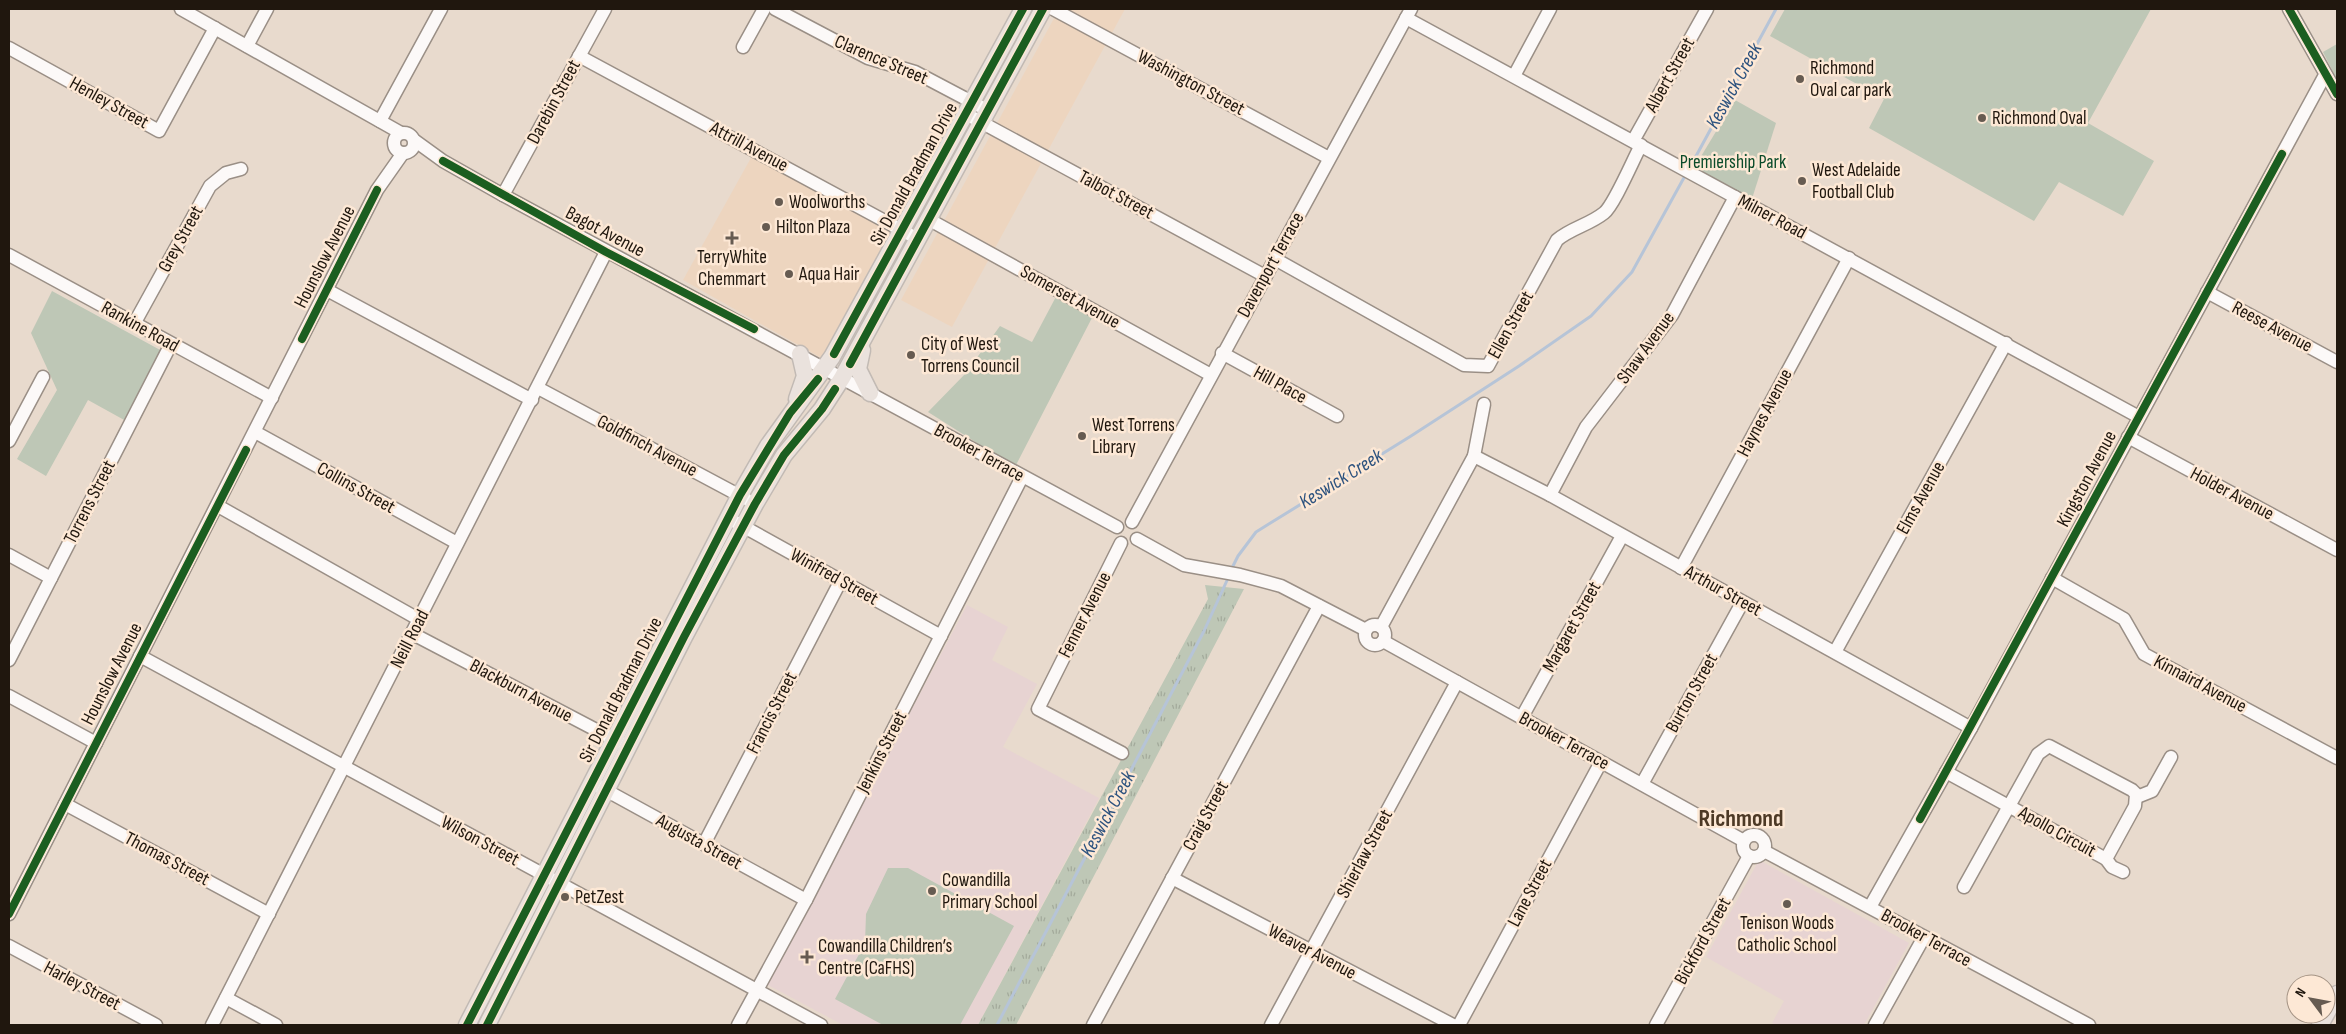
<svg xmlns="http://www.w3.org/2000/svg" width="2346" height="1034" font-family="'Sofia Sans Condensed',sans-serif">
<defs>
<pattern id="grass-tufts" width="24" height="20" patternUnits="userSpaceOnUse" patternTransform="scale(1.25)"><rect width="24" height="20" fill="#bec7b6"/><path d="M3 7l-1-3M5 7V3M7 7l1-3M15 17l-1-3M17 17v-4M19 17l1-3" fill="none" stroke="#a3aa9b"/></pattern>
</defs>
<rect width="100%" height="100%" fill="#e8dacd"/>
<g fill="#edd5bf">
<polygon points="1059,9 1125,9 952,327 901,300"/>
<polygon points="752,156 895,235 825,360 683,280"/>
</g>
<g fill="#e7d3d2">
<polygon points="967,605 1008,627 992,660 1037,684 1003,747 1099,798 978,1025 843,1025 766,984"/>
<polygon points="1759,860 1909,943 1864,1025 1776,1025 1772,1023 1784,1001 1706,957"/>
</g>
<polygon fill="url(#grass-tufts)" points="1205,585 1244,589 1016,1025 978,1025 1208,599"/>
<g fill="#bec7b6">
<polygon points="1785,9 2151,9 2088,123 2154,161 2123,216 2059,182 2034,221 1869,128 1884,99 1770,36"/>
<polygon points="2337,44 2337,80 2323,52"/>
<polygon points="1735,100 1776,123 1750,205 1691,173"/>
<polygon points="52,291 162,351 126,421 88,400 46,476 17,459 57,390 31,333"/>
<polygon points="1059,291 1095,312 1015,467 928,412 965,374 1000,326 1032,342"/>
<polygon points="888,868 908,868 1014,926 960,1025 883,1025 835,999 865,943 866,914"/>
</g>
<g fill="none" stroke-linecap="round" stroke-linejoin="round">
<g stroke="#b6c4d7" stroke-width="3">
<polyline points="1689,169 1776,9"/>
<polyline points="1231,570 1238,556 1256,532 1411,436 1519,366 1591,316 1632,272 1686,174"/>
<polyline points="997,1025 1204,631 1229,576"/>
</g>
<g stroke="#9a8f86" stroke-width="15">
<g id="minor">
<polyline points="181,9 401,133"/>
<polyline points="775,9 868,58 915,72 987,110"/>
<polyline points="1053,9 1329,158"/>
<polyline points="2289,9 2337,94"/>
<polyline points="1406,18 2139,417"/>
<polyline points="247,46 267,9"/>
<polyline points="743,47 764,9"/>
<polyline points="9,48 159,131 215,28"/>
<polyline points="579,56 918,239"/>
<polyline points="1514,76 1550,9"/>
<polyline points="966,114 1265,276"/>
<polyline points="380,121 441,9"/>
<circle cx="404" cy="143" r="10"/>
<polyline points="414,140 443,161 503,195 1117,527"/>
<polyline points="1633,141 1707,9"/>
<polyline points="503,195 605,9"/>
<polyline points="928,219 1211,375"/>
<polyline points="9,255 272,398"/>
<path d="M1275,259L1464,365L1488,366L1557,240C1571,228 1589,225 1604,213C1614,205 1633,160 1641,145"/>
<polyline points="327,290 532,400"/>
<polyline points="2207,292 2337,362"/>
<polyline points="134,324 210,186 226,173 241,169"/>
<polyline points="1222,353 1337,416"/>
<polyline points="538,388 746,499"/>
<polyline points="255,432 457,543"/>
<polyline points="2128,437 2337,550"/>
<polyline points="9,441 43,377"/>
<polyline points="1474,456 1484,404"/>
<polyline points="1550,495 1586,427 1672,315 1735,197"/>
<polyline points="218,506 420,620"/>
<polyline points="728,518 941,636"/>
<polyline points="1132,522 1411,9"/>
<polyline points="1137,539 1184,565 1240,575 1281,586 1366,630"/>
<polyline points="1121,543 1038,709 1122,753"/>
<polyline points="9,555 51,578"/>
<polyline points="1681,568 1849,258"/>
<polyline points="2052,578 2124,619 2144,654 2337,758"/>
<circle cx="1375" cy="635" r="10"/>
<polyline points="1381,627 1474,456 1550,495 1971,728"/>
<polyline points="413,634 621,743"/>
<polyline points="1383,641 1744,841"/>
<polyline points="1835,652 2006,343"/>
<polyline points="140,656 821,1025"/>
<polyline points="9,660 171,344"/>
<polyline points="9,696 96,743"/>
<polyline points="1522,717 1622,536"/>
<polyline points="1946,772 2106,859 2112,867 2123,872"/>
<polyline points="1642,784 1742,603"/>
<polyline points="600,787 806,900"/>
<polyline points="2137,797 2152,791 2171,757"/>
<polyline points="65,804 269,914"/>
<circle cx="1754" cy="846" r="11"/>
<polyline points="704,844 840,582"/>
<polyline points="1764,851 2089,1025"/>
<polyline points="1172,878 1453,1025"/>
<polyline points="1964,887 2038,754 2049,746 2132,790 2136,794 2135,806 2106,859"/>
<polyline points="1870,907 1971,728 2325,75"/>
<polyline points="9,914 377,190 403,153"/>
<polyline points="9,946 156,1025"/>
<polyline points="226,998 276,1025"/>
<polyline points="212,1025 606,252"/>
<polyline points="738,1025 806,900 1022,477"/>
<polyline points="1093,1025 1319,606"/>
<polyline points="1271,1025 1457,682"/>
<polyline points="1459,1025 1601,762"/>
<polyline points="1656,1025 1749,856"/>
<polyline points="1875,1025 1924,937"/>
</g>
</g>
<g stroke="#c2bab4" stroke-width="19">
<g id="major">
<polyline points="862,350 858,369 870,393"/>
<polyline points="797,399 805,376 800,354"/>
<polyline points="467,1025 740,495 768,446 832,357 1023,9"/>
<polyline points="487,1025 684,637 755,504 784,455 822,409 842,378 1043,9"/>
<polyline points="2320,1025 2337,994"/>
</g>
</g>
<use href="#minor" stroke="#fcf9f8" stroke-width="12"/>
<use href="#major" stroke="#eae2dd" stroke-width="16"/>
<g stroke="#fde8d5" stroke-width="11">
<g id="cycleway">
<polyline points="2289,9 2337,94"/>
<polyline points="443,161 606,252 754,329"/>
<polyline points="302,339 377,190"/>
<polyline points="834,354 1023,9"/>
<polyline points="850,364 1043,9"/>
<polyline points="1920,819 2282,154"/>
<polyline points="9,914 246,450"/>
<polyline points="467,1025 740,495 790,413 818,379"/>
<polyline points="487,1025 684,637 755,504 784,455 822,409 835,389"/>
</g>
</g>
<use href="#cycleway" stroke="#1b5e20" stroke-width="8"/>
</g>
<g fill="#665b51" stroke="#fde8d5" stroke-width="2">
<circle cx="1800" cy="79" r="5"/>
<circle cx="1982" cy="118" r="5"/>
<circle cx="1802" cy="181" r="5"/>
<circle cx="779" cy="202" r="5"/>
<circle cx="766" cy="227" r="5"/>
<path d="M729.5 230.5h5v5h5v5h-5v5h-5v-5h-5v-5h5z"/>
<circle cx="789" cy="274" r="5"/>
<circle cx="911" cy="355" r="5"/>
<circle cx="1082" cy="436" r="5"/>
<circle cx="932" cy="891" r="5"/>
<circle cx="565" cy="897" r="5"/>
<circle cx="1787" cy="904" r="5"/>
<path d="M804.5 949.5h5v5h5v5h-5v5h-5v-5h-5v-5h5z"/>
</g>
<g text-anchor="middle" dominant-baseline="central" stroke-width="5" stroke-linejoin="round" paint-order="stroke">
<g font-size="19" fill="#20170e" stroke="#fde8d5">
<text transform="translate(881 60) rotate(23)">Clarence Street</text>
<text transform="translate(1670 75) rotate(-61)">Albert Street</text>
<text transform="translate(1191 83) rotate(28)">Washington Street</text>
<text transform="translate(554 102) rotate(-62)">Darebin Street</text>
<text transform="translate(109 103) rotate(29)">Henley Street</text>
<text transform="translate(749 147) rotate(28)">Attrill Avenue</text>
<text transform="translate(914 174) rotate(-61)">Sir Donald Bradman Drive</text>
<text transform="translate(1116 195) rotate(28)">Talbot Street</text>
<text transform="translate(1772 217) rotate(28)">Milner Road</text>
<text transform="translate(605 232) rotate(28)">Bagot Avenue</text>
<text transform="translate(181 239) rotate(-61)">Grey Street</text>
<text transform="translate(325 257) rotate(-63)">Hounslow Avenue</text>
<text transform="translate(1271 265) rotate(-61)">Davenport Terrace</text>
<text transform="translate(1070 297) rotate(29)">Somerset Avenue</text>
<text transform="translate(1511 325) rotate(-61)">Ellen Street</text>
<text transform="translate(140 327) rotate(29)">Rankine Road</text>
<text transform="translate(2272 327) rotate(28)">Reese Avenue</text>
<text transform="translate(1646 348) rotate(-54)">Shaw Avenue</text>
<text transform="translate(1280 385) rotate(29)">Hill Place</text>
<text transform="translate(1765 413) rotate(-62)">Haynes Avenue</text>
<text transform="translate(647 446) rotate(28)">Goldfinch Avenue</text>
<text transform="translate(979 453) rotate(29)">Brooker Terrace</text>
<text transform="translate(2087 479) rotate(-62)">Kingston Avenue</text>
<text transform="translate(356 488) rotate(29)">Collins Street</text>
<text transform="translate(2232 494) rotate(28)">Holder Avenue</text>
<text transform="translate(1921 498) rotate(-61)">Elms Avenue</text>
<text transform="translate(90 502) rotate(-63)">Torrens Street</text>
<text transform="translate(834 577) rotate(29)">Winifred Street</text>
<text transform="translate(1723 591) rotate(29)">Arthur Street</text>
<text transform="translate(1085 615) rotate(-63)">Fenner Avenue</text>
<text transform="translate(1572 627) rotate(-61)">Margaret Street</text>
<text transform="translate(410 639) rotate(-63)">Neill Road</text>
<text transform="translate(112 674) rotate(-63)">Hounslow Avenue</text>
<text transform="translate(2200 684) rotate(28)">Kinnaird Avenue</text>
<text transform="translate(621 690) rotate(-63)">Sir Donald Bradman Drive</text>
<text transform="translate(521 691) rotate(28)">Blackburn Avenue</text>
<text transform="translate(1692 693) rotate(-61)">Burton Street</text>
<text transform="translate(772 713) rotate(-63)">Francis Street</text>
<text transform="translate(1564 741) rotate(29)">Brooker Terrace</text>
<text transform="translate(882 752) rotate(-63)">Jenkins Street</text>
<text transform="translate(1206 816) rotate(-62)">Craig Street</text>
<text transform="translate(2057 832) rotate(29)">Apollo Circuit</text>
<text transform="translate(480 841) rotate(28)">Wilson Street</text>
<text transform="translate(699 842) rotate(29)">Augusta Street</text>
<text transform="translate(1365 854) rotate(-62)">Shierlaw Street</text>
<text transform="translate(167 859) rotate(28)">Thomas Street</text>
<text transform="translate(1530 893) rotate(-62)">Lane Street</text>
<text transform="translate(1926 938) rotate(29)">Brooker Terrace</text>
<text transform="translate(1703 941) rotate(-61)">Bickford Street</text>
<text transform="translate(1312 952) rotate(28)">Weaver Avenue</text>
<text transform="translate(82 986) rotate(28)">Harley Street</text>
</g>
<g font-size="19" fill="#20170e" stroke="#fde8d5" text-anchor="start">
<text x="1810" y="68">Richmond<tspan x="1810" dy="22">Oval car park</tspan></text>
<text x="1992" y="118">Richmond Oval</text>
<text x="1812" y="170">West Adelaide<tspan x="1812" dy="22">Football Club</tspan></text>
<text x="789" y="202">Woolworths</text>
<text x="776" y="227">Hilton Plaza</text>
<text x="732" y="257" text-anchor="middle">TerryWhite<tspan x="732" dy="22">Chemmart</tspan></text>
<text x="799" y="274">Aqua Hair</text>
<text x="921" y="344">City of West<tspan x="921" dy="22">Torrens Council</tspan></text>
<text x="1092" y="425">West Torrens<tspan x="1092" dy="22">Library</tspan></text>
<text x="942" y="880">Cowandilla<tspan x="942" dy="22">Primary School</tspan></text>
<text x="575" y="897">PetZest</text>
<text x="1787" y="923" text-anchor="middle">Tenison Woods<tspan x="1787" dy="22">Catholic School</tspan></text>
<text x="818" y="946">Cowandilla Children’s<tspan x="818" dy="22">Centre (CaFHS)</tspan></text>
</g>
<g font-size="19" fill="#0a4b2a" stroke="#fde8d5">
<text x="1733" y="162">Premiership Park</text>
</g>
<g font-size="20" font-style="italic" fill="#2e537f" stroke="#fde8d5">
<text transform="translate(1734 86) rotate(-61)">Keswick Creek</text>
<text transform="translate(1341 479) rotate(-32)">Keswick Creek</text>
<text transform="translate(1108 814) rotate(-62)">Keswick Creek</text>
</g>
<g font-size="24" font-weight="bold" fill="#4d3925" stroke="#fde8d5">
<text x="1741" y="818">Richmond</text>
</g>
</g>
<rect width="2346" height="1034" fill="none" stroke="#20170e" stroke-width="20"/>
<g transform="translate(2311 999) rotate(302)"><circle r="24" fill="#fde8d5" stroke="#a59485"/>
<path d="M0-4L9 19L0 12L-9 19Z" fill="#665b51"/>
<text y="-8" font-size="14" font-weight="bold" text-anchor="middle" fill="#20170e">N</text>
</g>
</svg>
